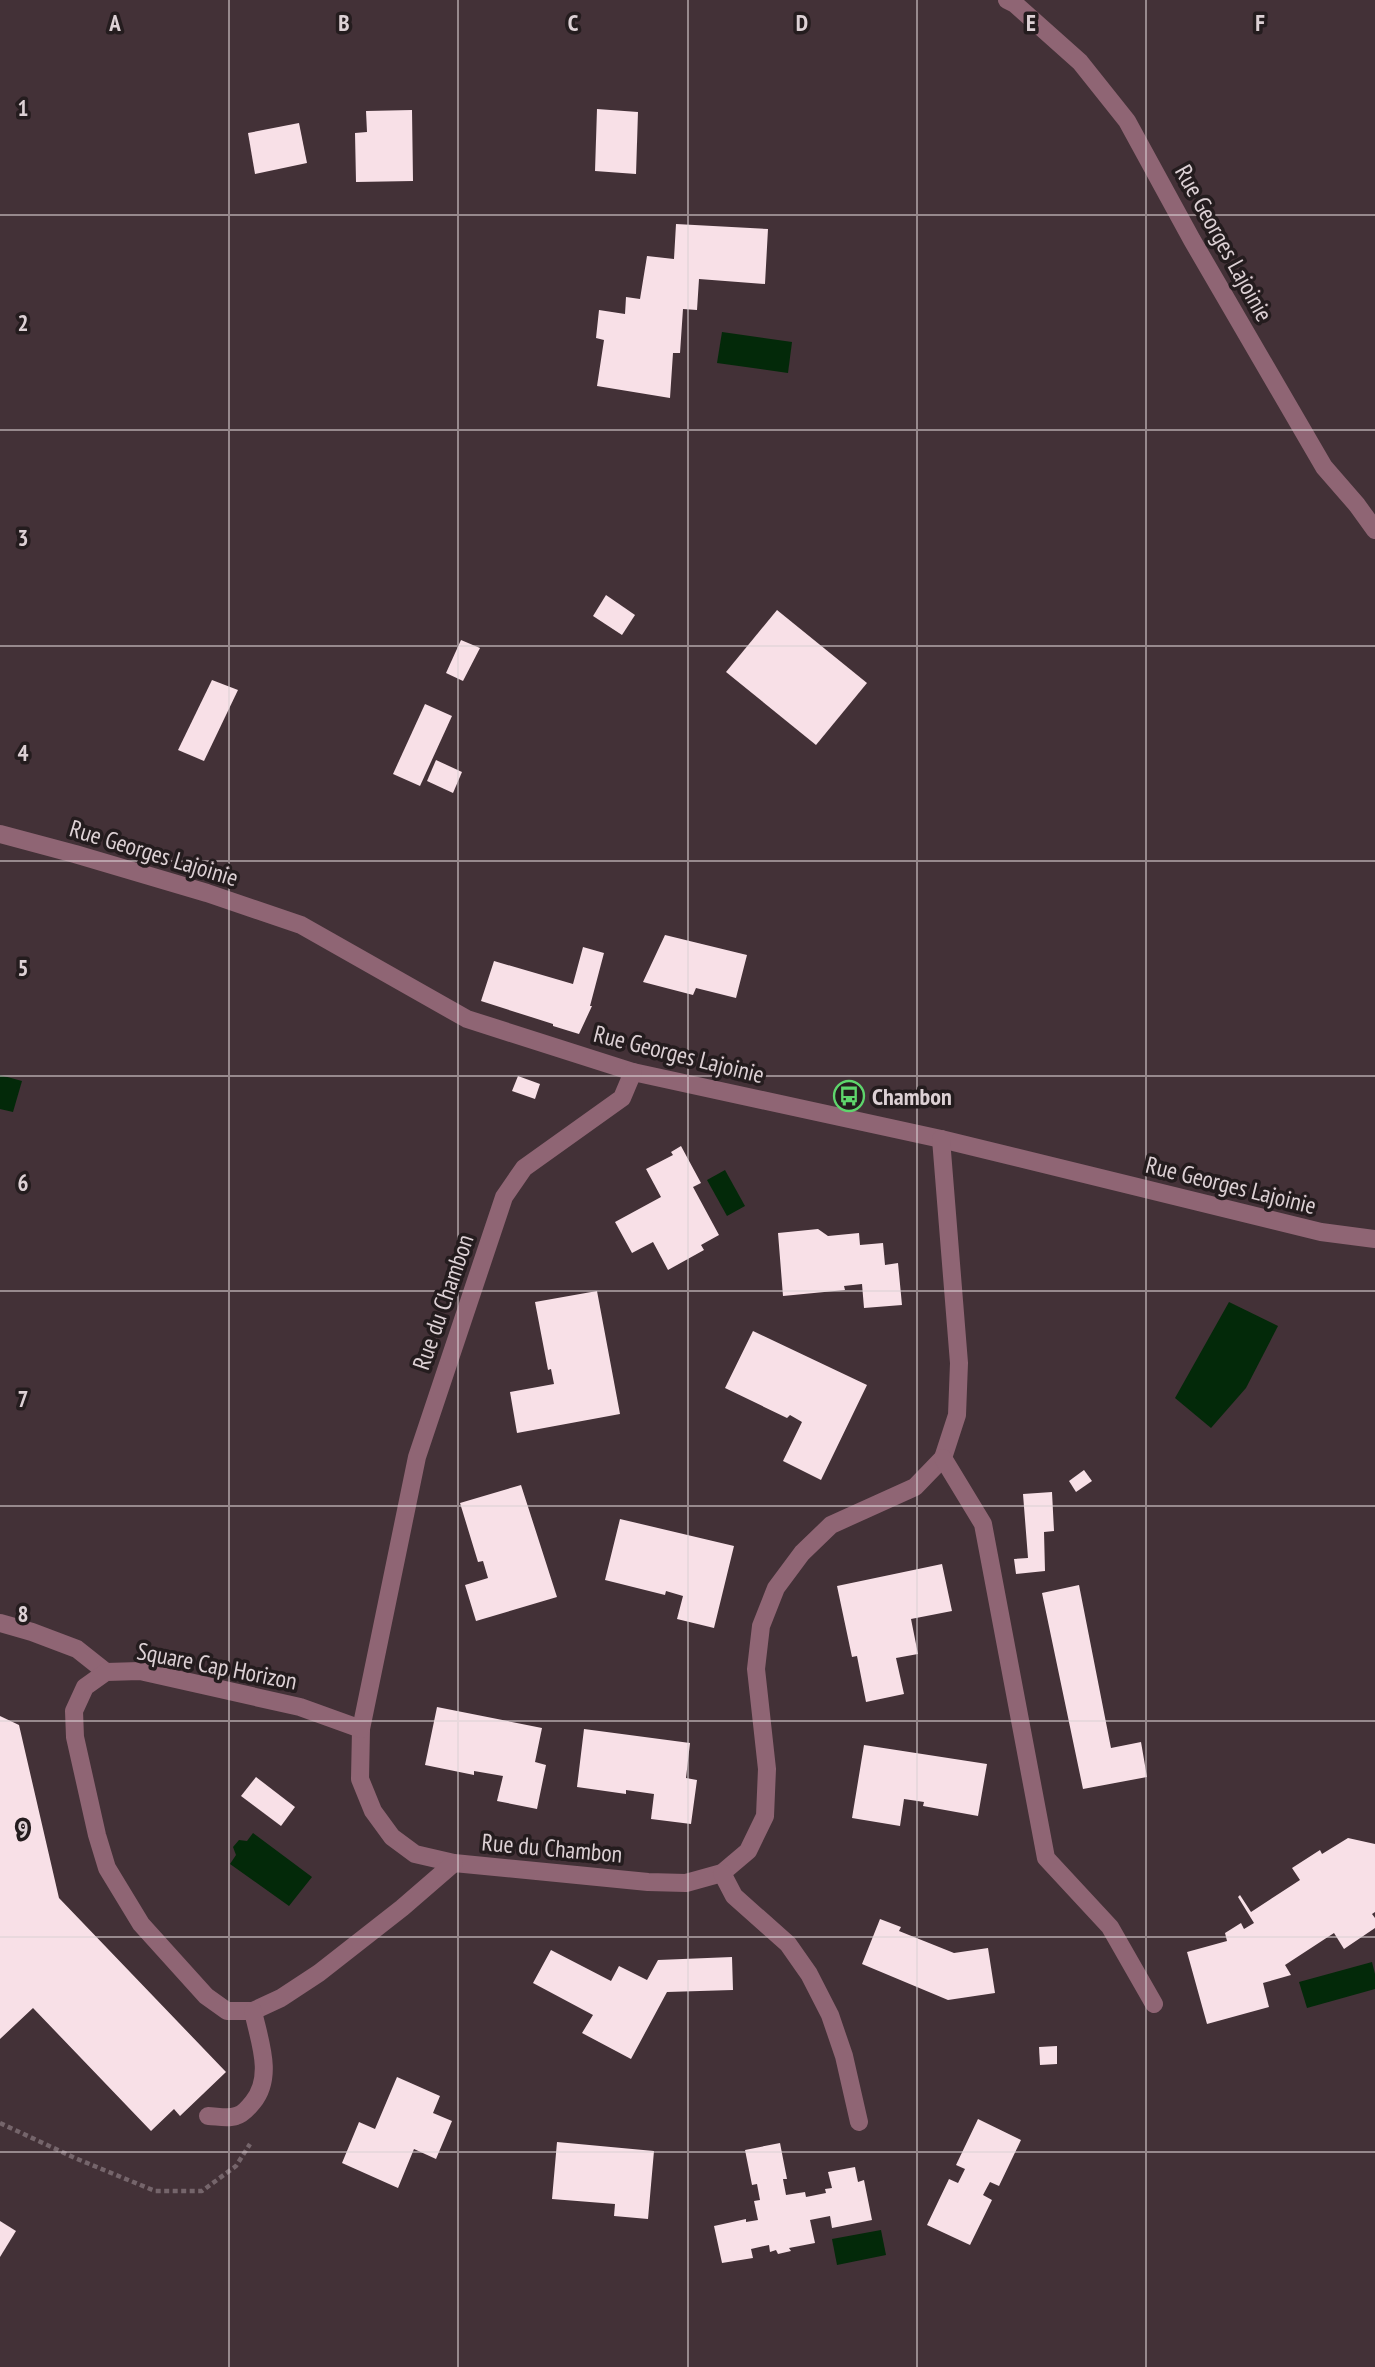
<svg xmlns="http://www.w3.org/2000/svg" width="1375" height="2367" font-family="'PT Sans Narrow',sans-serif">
<rect width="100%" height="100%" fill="#433137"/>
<g fill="#032909">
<polygon points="722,332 792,342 788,373 717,363"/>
<polygon points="0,1075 22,1081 13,1112 0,1109"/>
<polygon points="725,1170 745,1206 727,1216 707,1180"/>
<polygon points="1229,1302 1278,1326 1246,1388 1211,1428 1175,1398"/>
<polygon points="253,1833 312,1877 289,1906 230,1864 236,1855 233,1847 239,1840 247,1841"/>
<polygon points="1372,1962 1375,1974 1375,1989 1307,2008 1299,1982"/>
<polygon points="881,2230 886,2255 837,2265 832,2239"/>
</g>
<g fill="#f8e0e7">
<polygon points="597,109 638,112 636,174 595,171"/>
<polygon points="412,110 413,181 356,182 355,133 367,132 366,111"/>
<polygon points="299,123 307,163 255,174 248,133"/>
<polygon points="676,224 768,229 765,284 699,279 697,310 683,309 680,353 673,353 670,398 597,386 604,340 596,338 599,310 625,314 626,297 640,299 647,256 674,259"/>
<polygon points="606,595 635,615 622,635 593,616"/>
<polygon points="777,610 867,683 816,745 726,672"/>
<polygon points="461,640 480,648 463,681 446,673"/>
<polygon points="212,680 238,690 204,761 178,750"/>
<polygon points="425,704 452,716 420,786 393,774"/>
<polygon points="436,760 462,772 453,793 427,781"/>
<polygon points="665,935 747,955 736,998 696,988 693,995 643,982"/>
<polygon points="583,947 604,953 590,1006 592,1006 579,1034 553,1026 553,1024 481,1001 494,961 573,984"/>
<polygon points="518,1076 540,1084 535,1099 512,1091"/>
<polygon points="681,1146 701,1183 693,1187 719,1235 701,1245 704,1250 668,1270 653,1242 632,1253 615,1222 661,1197 646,1169 673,1155 671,1152"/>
<polygon points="818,1229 828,1236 859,1233 860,1245 883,1243 885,1265 898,1263 902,1305 864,1308 862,1284 844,1286 845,1290 783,1296 778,1233"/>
<polygon points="597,1291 620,1414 517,1433 510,1392 554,1384 551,1369 548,1370 535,1302"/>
<polygon points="753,1331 867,1385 821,1480 783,1461 802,1422 790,1415 787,1418 725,1388"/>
<polygon points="1084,1470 1092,1481 1076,1492 1069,1481"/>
<polygon points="521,1485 557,1597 476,1621 465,1585 488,1578 483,1561 478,1562 460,1503"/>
<polygon points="1052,1492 1054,1531 1044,1532 1045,1571 1016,1574 1014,1559 1028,1558 1023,1494"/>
<polygon points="620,1519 734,1546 714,1628 677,1619 683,1596 666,1591 665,1595 605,1580"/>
<polygon points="942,1564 952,1611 911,1619 918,1654 896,1658 904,1694 866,1702 857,1656 852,1657 837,1586"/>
<polygon points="1079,1585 1111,1748 1141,1742 1147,1777 1083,1789 1042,1593"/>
<polygon points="437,1707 542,1728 535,1762 546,1765 537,1809 497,1801 503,1776 474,1771 474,1775 425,1765"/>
<polygon points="0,1716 19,1725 59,1898 226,2072 180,2116 174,2109 151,2131 33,2008 0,2039"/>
<polygon points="584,1729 690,1743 686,1778 697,1780 691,1824 651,1819 654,1794 626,1790 626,1794 577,1787"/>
<polygon points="864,1745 987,1764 978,1816 923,1806 924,1802 904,1799 900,1826 852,1818"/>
<polygon points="256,1777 295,1807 281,1826 241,1796"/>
<polygon points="1348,1838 1375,1844 1375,1912 1372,1914 1375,1918 1375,1928 1344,1949 1334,1933 1285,1965 1291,1975 1263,1983 1269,2007 1207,2024 1187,1952 1227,1941 1225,1933 1241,1923 1244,1929 1254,1923 1238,1897 1240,1895 1251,1912 1300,1880 1292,1868 1320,1850 1322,1854"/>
<polygon points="880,1919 901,1927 899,1931 954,1953 988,1948 995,1993 948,2000 862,1964"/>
<polygon points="551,1950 611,1981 619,1966 647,1980 658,1960 732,1957 733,1990 667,1992 631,2059 582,2033 593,2015 533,1983"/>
<polygon points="1057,2046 1057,2064 1040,2065 1039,2047"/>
<polygon points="397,2077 440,2096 433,2113 452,2121 436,2159 414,2149 398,2188 342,2163 359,2122 375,2129"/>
<polygon points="978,2119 1021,2140 999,2186 990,2182 983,2195 992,2200 970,2245 927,2225 949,2179 958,2183 965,2169 956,2165"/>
<polygon points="557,2142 654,2151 648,2219 614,2216 615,2204 552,2199"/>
<polygon points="780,2143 787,2179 783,2179 786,2195 805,2192 806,2197 826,2193 825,2189 832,2188 828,2172 855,2167 858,2182 864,2180 872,2220 832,2228 830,2216 810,2220 815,2243 789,2248 791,2251 778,2254 776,2250 770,2252 769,2245 751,2249 753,2258 722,2263 714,2226 746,2219 746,2222 758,2220 754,2201 760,2200 757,2184 752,2185 745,2150"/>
<polygon points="0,2221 16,2231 0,2257"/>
</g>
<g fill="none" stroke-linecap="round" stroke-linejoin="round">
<polyline stroke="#75656b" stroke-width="4.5" stroke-dasharray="5 3.5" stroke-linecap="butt" points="0,2123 75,2158 155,2191 202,2191 236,2166 250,2144"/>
<g stroke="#8f6574" stroke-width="18">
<polyline points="1007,0 1015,4 1080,62 1127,121 1192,240 1324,467 1357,505 1375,530"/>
<polyline points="0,834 75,854 207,893 301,925 467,1019 633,1072 941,1139 1321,1232 1375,1239"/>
<polyline points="633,1072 622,1098 524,1168 504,1197 417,1457 361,1729 360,1779 373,1811 392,1837 415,1854 454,1863 648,1882 686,1883 722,1873 748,1851 765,1816 767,1769 756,1669 761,1626 776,1588 802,1553 831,1525 915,1487 943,1458 957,1415 959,1363 941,1139"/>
<polyline points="943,1458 983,1524 1046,1858 1110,1927 1154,2004"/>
<polyline points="0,1623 32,1632 77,1649 106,1672"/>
<polyline points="361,1729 300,1707 140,1671 106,1672 85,1687 74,1711 75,1737 97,1835 107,1868 141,1924 206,1996 227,2011 253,2011 281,1998 319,1973 402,1908 454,1863"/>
<polyline points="722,1873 734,1896 788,1944 809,1974 830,2015 844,2056 859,2122"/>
<path d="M208,2116C216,2116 228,2119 236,2116C242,2115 249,2107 253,2102C274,2076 259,2040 253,2011"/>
</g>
</g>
<path fill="none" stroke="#ddd1d5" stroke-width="2" stroke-opacity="0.55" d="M229,0V2367M458,0V2367M688,0V2367M917,0V2367M1146,0V2367M0,215H1375M0,430H1375M0,646H1375M0,861H1375M0,1076H1375M0,1291H1375M0,1506H1375M0,1721H1375M0,1937H1375M0,2152H1375"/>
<defs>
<g id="bus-ring" transform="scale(1.575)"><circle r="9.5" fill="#241c1e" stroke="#5ed56c" stroke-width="1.5"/><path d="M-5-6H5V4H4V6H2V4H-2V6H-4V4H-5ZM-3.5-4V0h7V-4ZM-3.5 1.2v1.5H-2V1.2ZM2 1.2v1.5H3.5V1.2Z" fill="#5ed56c"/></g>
</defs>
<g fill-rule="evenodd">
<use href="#bus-ring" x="849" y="1096"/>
</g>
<g text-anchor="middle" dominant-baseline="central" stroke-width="7" stroke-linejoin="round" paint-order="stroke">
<g font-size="24" fill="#ddd1d5" stroke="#241c1e">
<text transform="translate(1224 243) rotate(61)">Rue Georges Lajoinie</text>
<text transform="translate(154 853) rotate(17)">Rue Georges Lajoinie</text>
<text transform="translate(679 1054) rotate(14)">Rue Georges Lajoinie</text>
<text transform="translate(1231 1185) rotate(14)">Rue Georges Lajoinie</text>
<text transform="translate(443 1302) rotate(-71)">Rue du Chambon</text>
<text transform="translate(217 1666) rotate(11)">Square Cap Horizon</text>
<text transform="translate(552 1848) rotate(5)">Rue du Chambon</text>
</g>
<g font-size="24" font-weight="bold" fill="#ddd1d5" stroke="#241c1e" text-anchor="start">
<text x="872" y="1096">Chambon</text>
</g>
</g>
<g font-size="23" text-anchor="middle" font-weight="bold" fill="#ddd1d5" stroke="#241c1e" stroke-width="7" stroke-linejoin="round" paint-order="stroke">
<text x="115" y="31">A</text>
<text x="344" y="31">B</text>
<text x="573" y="31">C</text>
<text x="802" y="31">D</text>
<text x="1031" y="31">E</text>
<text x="1260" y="31">F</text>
<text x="23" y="116">1</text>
<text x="23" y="331">2</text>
<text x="23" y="546">3</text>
<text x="23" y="761">4</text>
<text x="23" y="976">5</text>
<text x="23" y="1191">6</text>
<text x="23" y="1407">7</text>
<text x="23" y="1622">8</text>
<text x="23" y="1837">9</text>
</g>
</svg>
